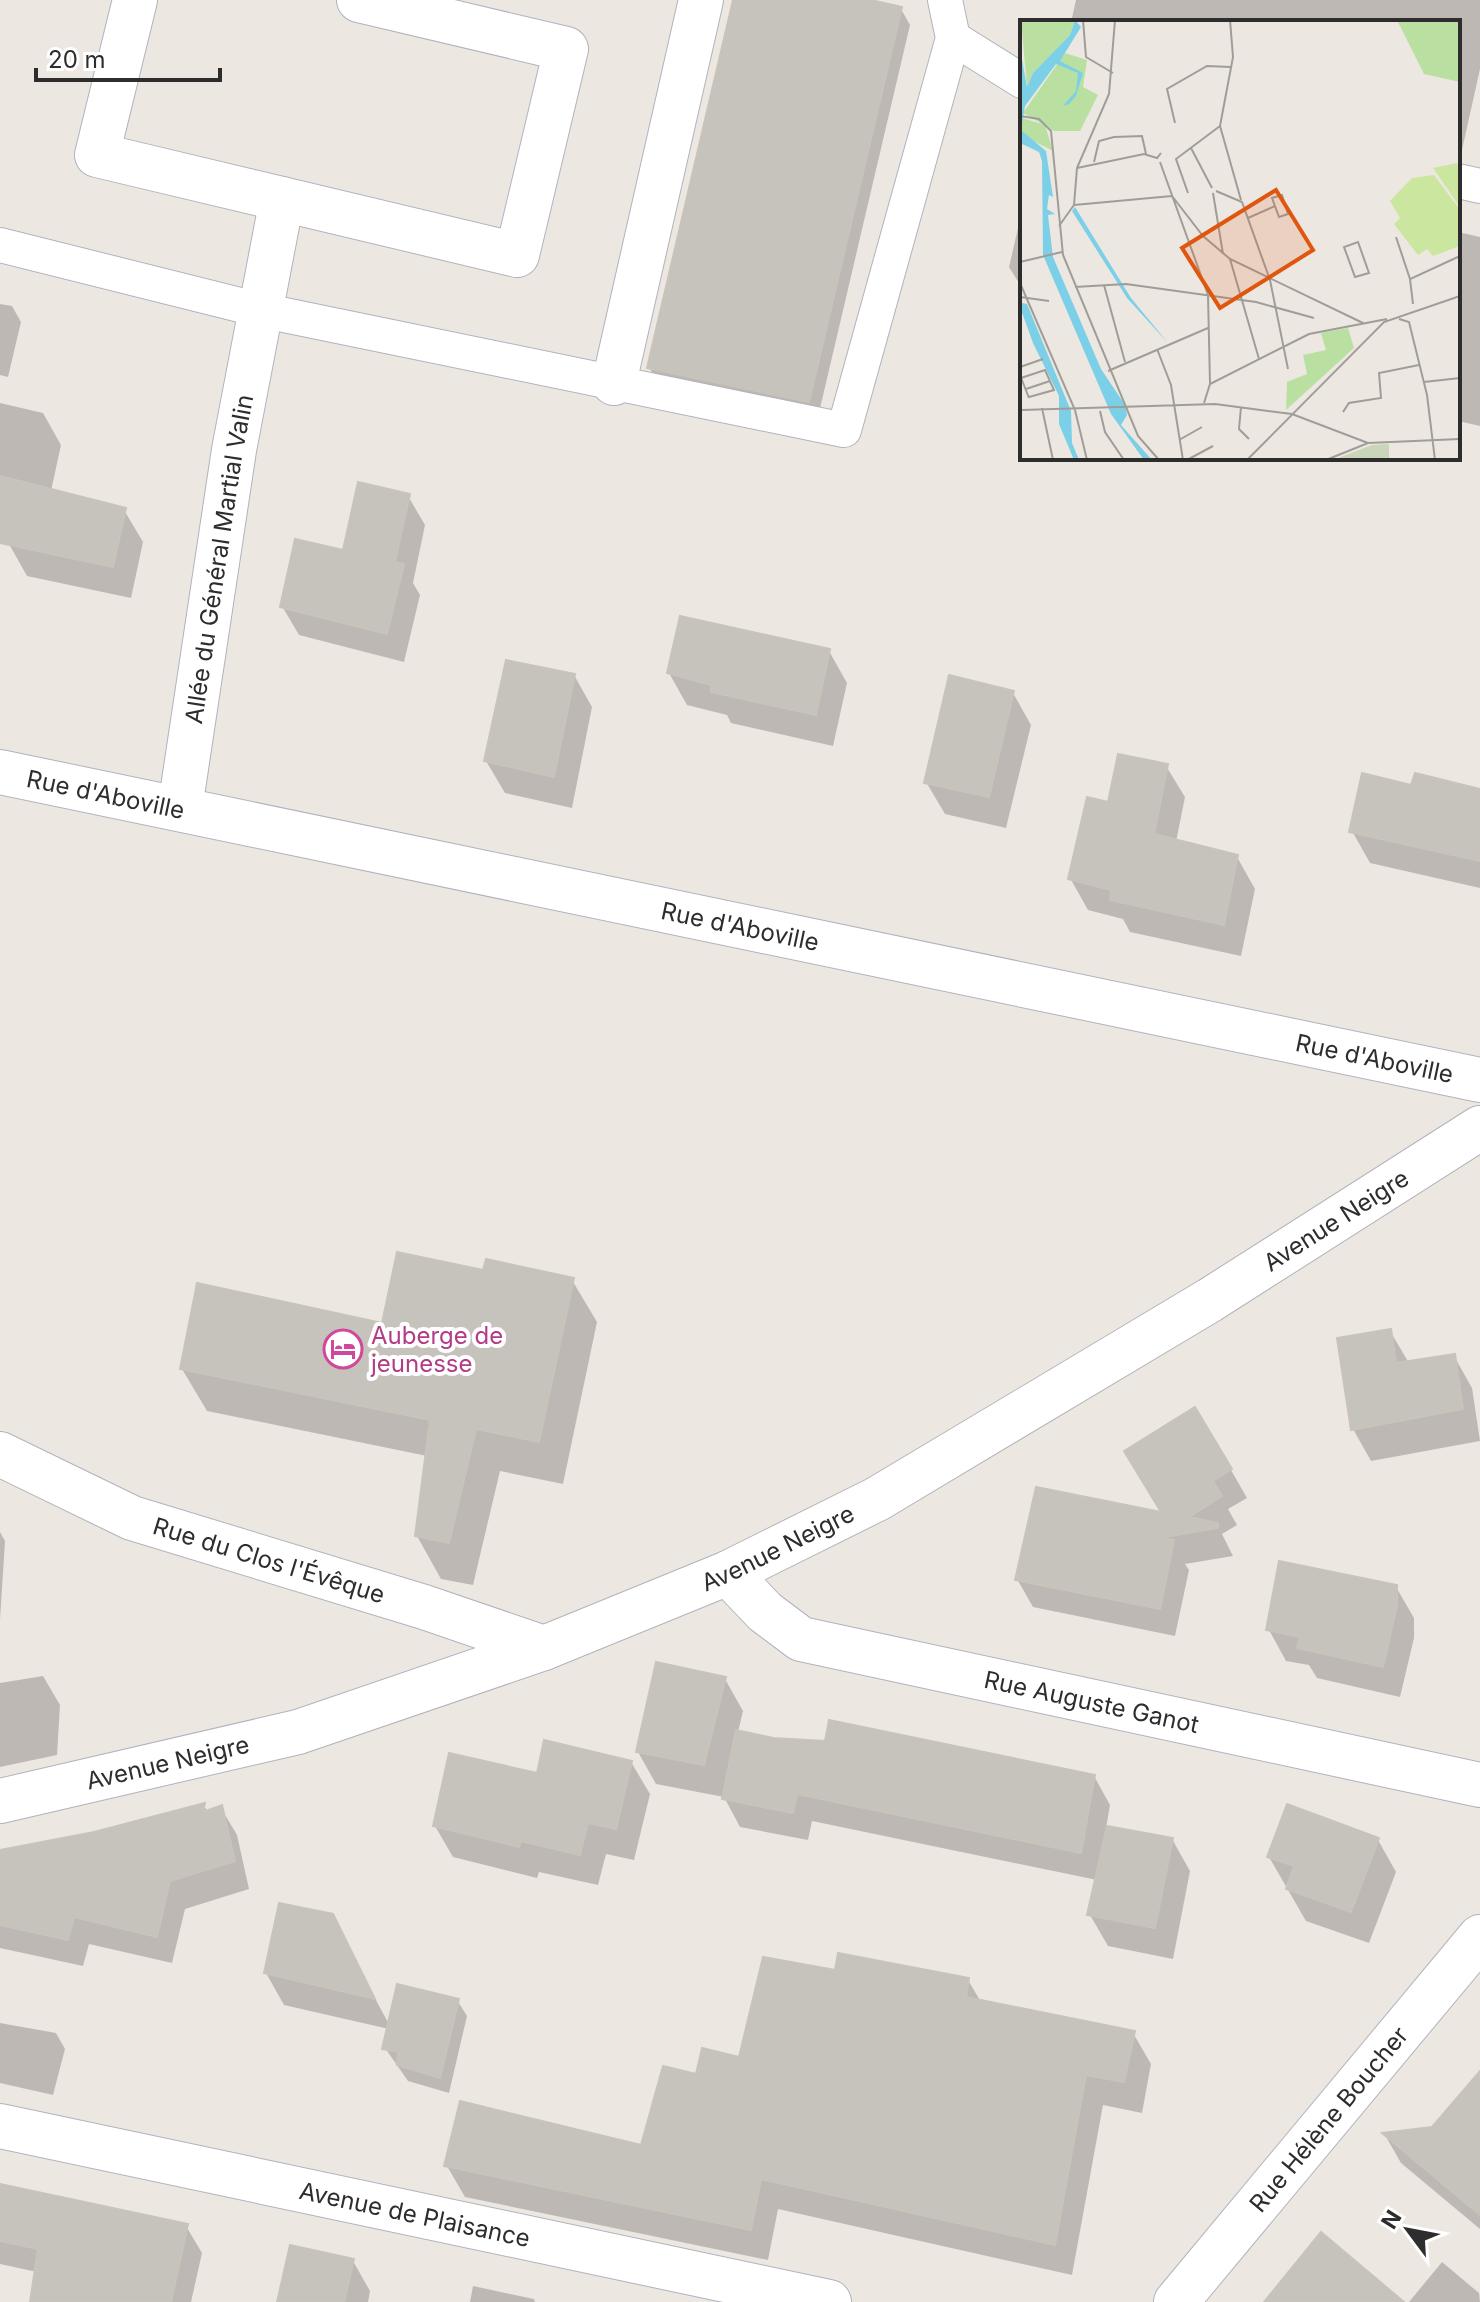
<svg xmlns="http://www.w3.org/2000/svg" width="1480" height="2302" font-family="Inter,sans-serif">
<rect width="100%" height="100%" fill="#ede7e1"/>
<g fill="#0003">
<polygon points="735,0 862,0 901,9 910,25 818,417 658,383 649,367"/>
<polygon points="1076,0 1480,0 1480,69 1462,150 1458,149 1458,22 1071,22"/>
<polygon points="1022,211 1022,284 1019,283 1009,267"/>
<polygon points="1458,232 1480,237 1480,426 1458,421"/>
<polygon points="0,304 12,306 21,322 8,377 0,375"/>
<polygon points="0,403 43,413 61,445 51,491 124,510 143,542 131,598 27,576 9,544 0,512"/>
<polygon points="408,496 425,525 413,583 420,595 404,662 299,635 282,606"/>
<polygon points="829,651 847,683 833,746 731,723 727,715 687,705 669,673"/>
<polygon points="574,675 592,707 572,808 505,793 486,761"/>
<polygon points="1013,693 1031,725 1006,828 945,814 926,782"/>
<polygon points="1166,766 1185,797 1176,842 1237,857 1255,889 1241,956 1130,932 1123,919 1088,910 1070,878 1109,804"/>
<polygon points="1413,787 1480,791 1480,888 1370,863 1352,831"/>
<polygon points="485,1272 572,1280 597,1322 563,1484 500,1471 473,1585 441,1579 417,1536 427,1456 207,1411 182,1369 384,1326"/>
<polygon points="1390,1331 1409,1363 1454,1356 1472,1388 1480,1441 1371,1461 1353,1429"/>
<polygon points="1231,1470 1247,1498 1228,1509 1237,1525 1222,1534 1233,1556 1185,1564 1189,1570 1175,1636 1033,1607 1017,1579 1164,1514 1143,1480"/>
<polygon points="0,1532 5,1541 0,1620"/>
<polygon points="1396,1587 1414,1618 1414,1638 1400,1697 1317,1678 1309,1665 1286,1661 1269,1630"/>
<polygon points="43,1676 60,1705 57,1755 0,1767 0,1683"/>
<polygon points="725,1679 743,1711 738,1732 773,1740 1094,1776 1110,1805 1106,1828 1172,1839 1190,1871 1173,1959 1108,1946 1090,1915 1097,1880 812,1821 808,1840 740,1827 724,1797 656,1784 638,1752"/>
<polygon points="631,1762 650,1794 634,1860 606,1854 598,1885 539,1872 537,1878 453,1857 435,1826 538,1775"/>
<polygon points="204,1806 208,1812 221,1808 237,1835 249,1889 185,1909 172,1963 89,1944 83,1966 0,1948 0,1853 95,1834"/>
<polygon points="1378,1840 1396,1872 1369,1943 1306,1921 1269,1857"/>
<polygon points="346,1945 390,2026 457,2000 467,2016 449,2093 408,2081 385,2048 389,2029 284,2005 266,1973"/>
<polygon points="836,1972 968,1980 981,2002 1133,2033 1151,2064 1142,2113 1103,2105 1072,2275 778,2209 768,2260 465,2197 447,2166 643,2147 697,2077 740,2059"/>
<polygon points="0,2023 56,2033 65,2049 53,2095 0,2083"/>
<polygon points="1480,2074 1480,2229 1401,2163 1385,2135 1433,2129"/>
<polygon points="0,2187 186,2226 202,2253 191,2302 32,2302 37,2272 0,2264"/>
<polygon points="353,2261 370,2291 368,2302 279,2302"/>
<polygon points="1442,2262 1479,2293 1480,2302 1409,2302"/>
<polygon points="473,2286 534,2299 535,2302 470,2302"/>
</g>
<g fill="#c6c2bc" stroke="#c9c3ba" stroke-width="2">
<polygon points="733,0 871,0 902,7 809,402 647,368"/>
<polygon points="0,476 126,508 113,567 0,543"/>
<polygon points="358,482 410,494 395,562 404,564 387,634 280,607 295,539 343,550"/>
<polygon points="680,616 830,649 816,715 711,692 711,685 667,673"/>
<polygon points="506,660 575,674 554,777 484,761"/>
<polygon points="949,675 1014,691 989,797 924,783"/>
<polygon points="1118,754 1168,764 1154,834 1238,855 1224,925 1110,900 1111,890 1068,879 1087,797 1108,802"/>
<polygon points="1362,773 1411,785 1415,773 1480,789 1480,861 1349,832"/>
<polygon points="397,1252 483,1270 486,1259 574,1278 539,1442 476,1429 449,1543 415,1536 430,1420 180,1369 197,1283 382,1323"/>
<polygon points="1391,1329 1396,1363 1455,1354 1463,1409 1351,1430 1337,1338"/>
<polygon points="1195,1407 1232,1469 1213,1481 1222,1496 1189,1517 1218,1523 1218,1528 1159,1538 1174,1540 1160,1609 1015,1580 1036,1487 1161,1512 1124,1451"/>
<polygon points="1279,1561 1397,1585 1397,1606 1383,1667 1297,1648 1300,1637 1266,1630"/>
<polygon points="656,1662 726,1677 704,1765 636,1752"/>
<polygon points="829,1720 1095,1775 1081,1853 797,1794 793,1813 722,1799 736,1730 773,1738 825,1741"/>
<polygon points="544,1740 632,1761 616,1829 588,1823 580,1855 521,1841 519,1847 433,1826 449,1753 537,1773"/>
<polygon points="205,1803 203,1812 222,1805 235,1861 170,1881 157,1937 74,1917 68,1940 0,1925 0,1850 94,1832"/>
<polygon points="1287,1804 1379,1838 1351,1912 1286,1889 1294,1866 1267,1857"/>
<polygon points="1107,1826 1173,1838 1155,1928 1087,1915"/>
<polygon points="279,1903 333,1914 375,1999 264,1973"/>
<polygon points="838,1953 969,1978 966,1997 1135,2031 1124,2082 1086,2075 1055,2245 761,2179 751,2230 444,2166 460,2101 641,2145 663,2066 696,2074 702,2048 739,2057 763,1957 835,1970"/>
<polygon points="397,1984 459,1999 440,2078 397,2065 398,2052 382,2049"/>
<polygon points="1480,2071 1480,2215 1382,2133 1432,2127"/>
<polygon points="0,2184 188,2224 171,2302 30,2302 38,2249 0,2241"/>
<polygon points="1321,2232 1404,2302 1264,2302"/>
<polygon points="290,2245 354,2259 344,2302 277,2302"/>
</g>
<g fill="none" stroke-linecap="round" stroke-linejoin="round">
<g stroke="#b1b3bc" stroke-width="36">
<g id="service">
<polyline points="953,38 1022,81"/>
<polyline points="1458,181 1480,186"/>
<polyline points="0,245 260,310 844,430 953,38 945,0"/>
</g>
</g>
<g stroke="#b1b3bc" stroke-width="46">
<g id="minor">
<polyline points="135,0 97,155 517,255 566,49 359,0"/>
<polyline points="614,383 701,0"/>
<path id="s1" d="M0,772L1480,1080"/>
<path id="s2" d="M180,808L234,450L282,199"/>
<path id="s3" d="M0,1454L132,1518L424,1607L544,1648"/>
<path id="s4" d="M728,1573L765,1612L801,1639L1480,1785"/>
<path id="s5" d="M0,1801L298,1732L544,1648L728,1573L877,1499L1210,1300L1480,1128"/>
<path id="s6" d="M0,2126L829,2302"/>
<path id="s7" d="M1176,2302L1480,1937"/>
</g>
</g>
<use href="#service" stroke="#fff" stroke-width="34"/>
<use href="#minor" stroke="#fff" stroke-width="44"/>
</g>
<defs>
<g id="hotel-ring" transform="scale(2)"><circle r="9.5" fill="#fff" stroke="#d1479c" stroke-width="1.5"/><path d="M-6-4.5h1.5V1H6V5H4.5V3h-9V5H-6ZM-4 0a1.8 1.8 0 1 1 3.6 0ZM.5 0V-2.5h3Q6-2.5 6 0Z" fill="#d1479c"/></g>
</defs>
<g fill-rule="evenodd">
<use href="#hotel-ring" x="343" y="1349"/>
</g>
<g text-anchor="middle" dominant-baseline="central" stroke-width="8" stroke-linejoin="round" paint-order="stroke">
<g font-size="24" fill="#2d2d2d" stroke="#fff">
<text stroke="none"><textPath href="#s2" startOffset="252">Allée du Général Martial Valin</textPath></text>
<text stroke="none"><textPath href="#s1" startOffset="108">Rue d'Aboville</textPath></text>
<text stroke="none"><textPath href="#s1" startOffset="756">Rue d'Aboville</textPath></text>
<text stroke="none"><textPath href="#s1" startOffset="1404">Rue d'Aboville</textPath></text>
<text stroke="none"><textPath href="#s5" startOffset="1468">Avenue Neigre</textPath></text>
<text stroke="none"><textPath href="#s5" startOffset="820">Avenue Neigre</textPath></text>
<text stroke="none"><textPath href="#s3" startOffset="290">Rue du Clos l'Évêque</textPath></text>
<text stroke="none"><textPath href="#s4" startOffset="396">Rue Auguste Ganot</textPath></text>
<text stroke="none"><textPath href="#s5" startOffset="172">Avenue Neigre</textPath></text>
<text stroke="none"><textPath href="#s7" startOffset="238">Rue Hélène Boucher</textPath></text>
<text stroke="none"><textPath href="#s6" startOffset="424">Avenue de Plaisance</textPath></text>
</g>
<g font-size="24" fill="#b23c85" stroke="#fff" text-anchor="start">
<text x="371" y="1335">Auberge de<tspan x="371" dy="28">jeunesse</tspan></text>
</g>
</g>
<g transform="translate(1020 20)">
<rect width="440" height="440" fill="#ede7e1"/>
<path d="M1,0H55L50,15L13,53L7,67ZM377,0H440V62L404,54ZM45,33L67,40L63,67L78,75L60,111H34L3,93ZM2,98L25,105L33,131L2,115ZM328,308L334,328L266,390L267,362L287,354L283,335L306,330L301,313Z" fill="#bae0a1"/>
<path d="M369,424V440H313L352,425Z" fill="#c9d6b9"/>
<path d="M437,143L440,150V187L413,148ZM414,155L440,190V226L413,236L407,229L398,235L374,204L380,198L370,181L392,158Z" fill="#cbe69e"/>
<path d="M55,0L61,7L40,41L63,53L56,76L49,84L43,86L56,71L58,53L36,44L5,86L1,110L26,131L33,177L29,175L27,189L35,194L28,195L33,237L81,349L105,385L107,395L101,405L132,440H124L91,394L23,235L22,141L19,132L0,123V28L7,67L13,53L50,15ZM55,187L111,278L148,323L107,278L52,191ZM0,267L2,283L7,284L51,391L52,423L59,440H54L39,404V376L13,323L0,287Z" fill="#7bd0e8"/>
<path fill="none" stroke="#a09d99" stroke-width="2" d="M63,0L66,37L93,53M210,0L213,37L200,106L221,180M0,96L19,99L31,111L43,235L118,416L139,440M155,103L147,69L187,46L211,47M171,128L192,168M74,142L79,121L94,117L122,116L126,134M140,142L188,275L190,364M57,148L124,134L137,138L141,133M196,171L222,182L250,260L268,349M168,173L156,139L200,106M193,173L203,234M262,175L268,194L259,197L252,178ZM152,176L183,216L210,239L343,303M54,185L152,176M228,198L255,186M39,206L54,185L57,148L89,74L95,0M376,217L390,259M338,222L349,253L335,257L324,227ZM210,239L239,339M0,242L42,232M0,263L55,390L67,440M84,265L105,342M55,267L106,264L236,282L294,298M0,277L29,281M393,284L390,259L440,236M379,299L389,302L407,375L415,440M137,329L151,365L163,440M0,347L23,339M88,351L188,308M0,355L9,378M1,358L25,350L34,370L9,377M404,362L440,358M6,369L30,361M184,383L190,364L289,314L367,299M221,387L219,409L229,419M22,388L33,440M2,390L195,384L272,394L348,423M80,391L85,412L104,440M323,392L329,383L361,378L359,353L399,345M159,420L182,407M167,440L193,426M227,440L364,302L440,276M306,440L348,423L440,419"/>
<path fill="#df570e" fill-opacity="0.15" stroke="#df570e" stroke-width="4" d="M256,170L293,230L200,288L162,228Z"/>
<rect width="440" height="440" fill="none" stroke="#2d2d2d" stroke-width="4"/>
</g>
<g transform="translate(1408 2230) rotate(302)" stroke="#ffffff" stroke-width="6" paint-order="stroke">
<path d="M0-6L14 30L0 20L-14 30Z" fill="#2d2d2d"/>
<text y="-12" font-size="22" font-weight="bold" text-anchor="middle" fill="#2d2d2d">N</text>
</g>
<path d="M36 68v12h184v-12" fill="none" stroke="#2d2d2d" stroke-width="4"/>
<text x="48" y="68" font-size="24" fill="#2d2d2d" stroke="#ffffff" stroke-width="6" paint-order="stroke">20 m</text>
</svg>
